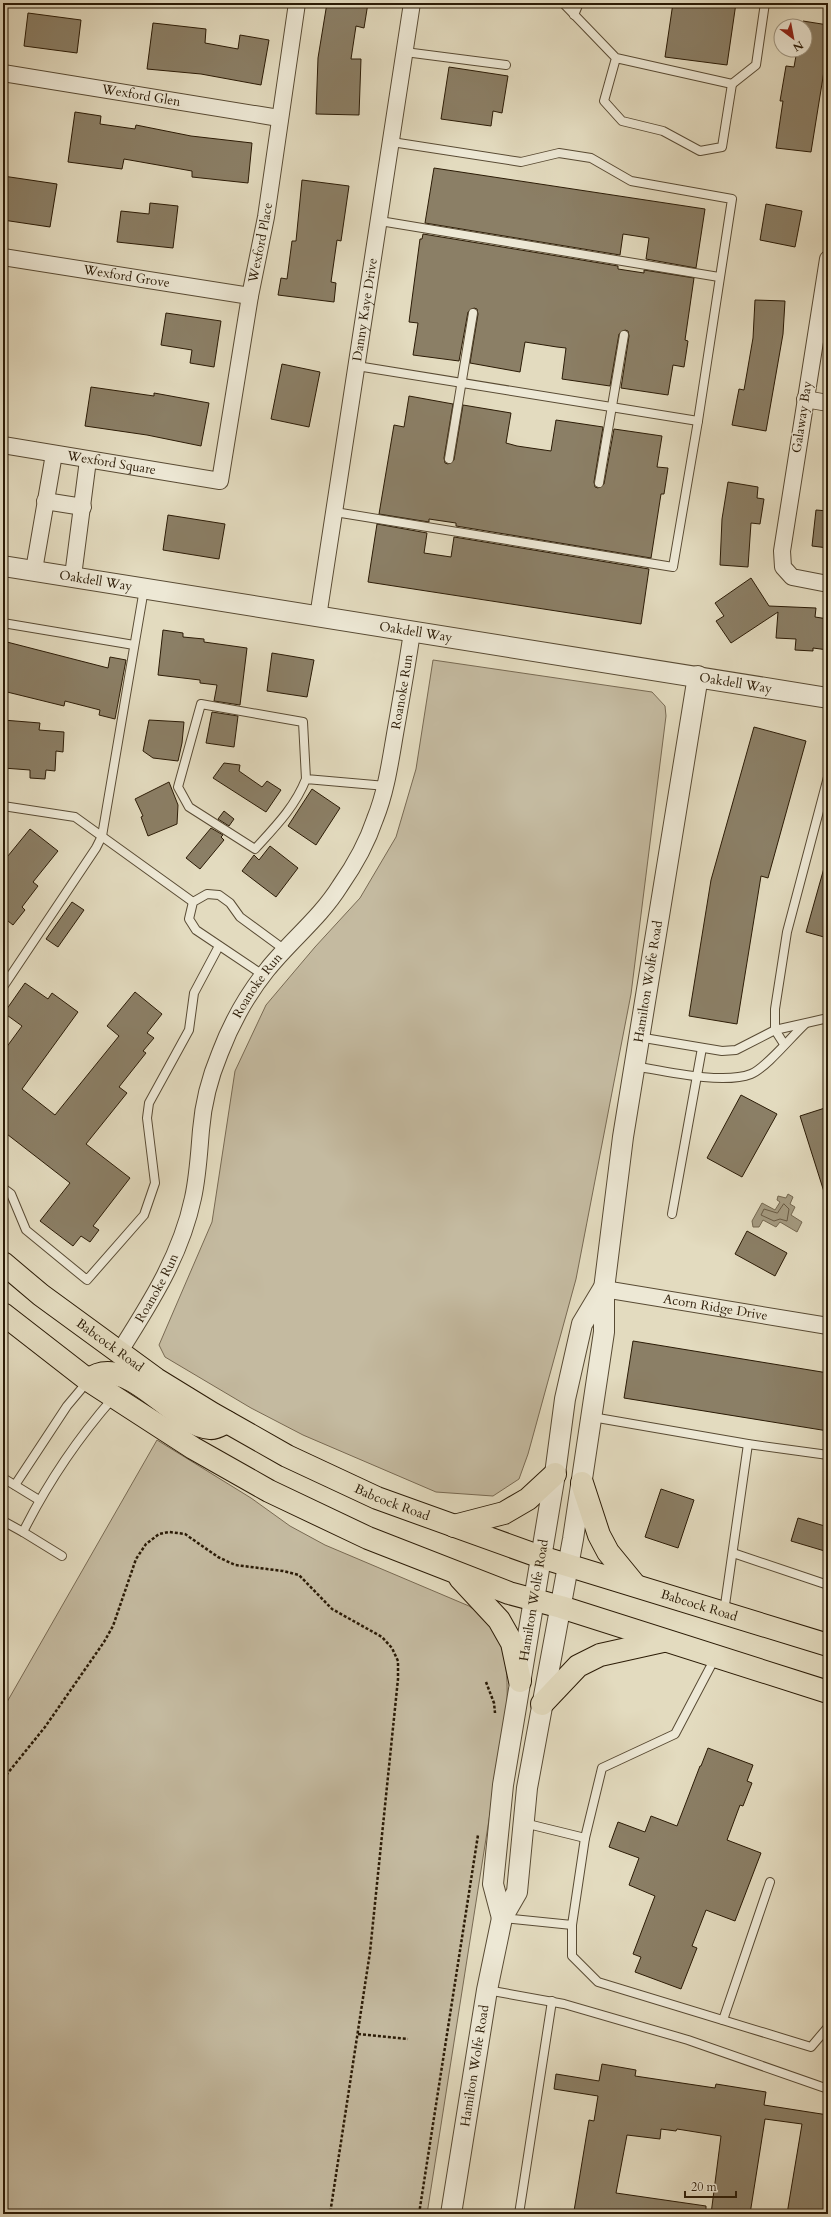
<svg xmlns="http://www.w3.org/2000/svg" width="831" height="2217" font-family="Cardo,serif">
<rect width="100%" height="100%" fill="#e3dbbf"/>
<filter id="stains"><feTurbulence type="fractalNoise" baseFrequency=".005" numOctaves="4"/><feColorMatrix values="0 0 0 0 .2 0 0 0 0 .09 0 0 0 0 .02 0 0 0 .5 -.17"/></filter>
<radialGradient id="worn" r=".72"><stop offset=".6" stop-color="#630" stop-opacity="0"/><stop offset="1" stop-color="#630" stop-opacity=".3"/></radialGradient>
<g fill="#c4baa0" stroke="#786a53">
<polygon points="433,660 652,692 665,706 666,716 631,994 576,1279 528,1454 519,1479 493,1496 436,1492 303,1435 251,1408 165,1357 159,1345 212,1222 235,1071 266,1005 315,947 360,898 396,837 416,769"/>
<path d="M157,1440L251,1498L290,1526L325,1545L469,1606C506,1630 508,1664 507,1705L427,2214H3V1709Z"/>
</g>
<polygon fill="#a49a80" stroke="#74674f" points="788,1194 793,1197 790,1204 795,1207 791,1215 802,1222 797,1232 780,1222 776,1227 763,1220 759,1227 753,1227 752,1221 762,1203 775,1210 780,1202 777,1200 778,1196 786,1198"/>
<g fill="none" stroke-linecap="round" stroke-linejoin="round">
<polygon stroke="#685a43" stroke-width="1" points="784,1204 789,1209 787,1221 780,1219 774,1221 761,1215 764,1209 777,1213"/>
</g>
<g fill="#8b7f66" stroke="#2b1b06">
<polygon points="327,3 368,3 364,28 356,26 351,59 361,59 359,115 316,114 318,58"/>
<polygon points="673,3 736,3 727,65 665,57"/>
<polygon points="28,13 81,20 77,53 24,46"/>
<polygon points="803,21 828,25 828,46 811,152 776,148 783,101 780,101 786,66 794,67 797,50 805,50 805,26 802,26"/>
<polygon points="153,23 206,29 205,43 238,49 240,35 269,40 261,85 201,74 147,69"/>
<polygon points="449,67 508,76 502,113 493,111 491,126 441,119"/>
<polygon points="75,112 101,116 100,124 135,129 136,125 191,136 252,143 248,183 192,177 192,171 124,159 122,169 68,162"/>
<polygon points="434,168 705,209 696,268 646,259 649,238 623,234 620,255 425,223"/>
<polygon points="3,176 57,184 50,227 3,220"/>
<polygon points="302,180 349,186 341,241 337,240 331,282 336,283 334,302 278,295 281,278 287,279 292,241 296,241"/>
<polygon points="150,203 178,206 173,248 117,242 121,211 149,214"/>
<polygon points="766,204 802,211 795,247 760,240"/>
<polygon points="423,234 618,266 618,269 644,273 644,270 694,278 685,340 688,341 684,367 673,365 668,395 621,388 629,336 628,331 625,330 619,334 610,386 562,379 566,348 557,347 525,342 520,372 470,363 478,314 477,309 474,308 468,312 459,361 413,355 418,323 409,322 420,239 422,239"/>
<polygon points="755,300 785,301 783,334 766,431 732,425 739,389 744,390 753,338"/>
<polygon points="166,313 221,321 214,367 190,363 192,350 161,345"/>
<polygon points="282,364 320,372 309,427 271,419"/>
<polygon points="91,387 154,396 154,393 209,403 201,446 147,435 85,426"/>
<polygon points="409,396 453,404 444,458 445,463 448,464 454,460 463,405 511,413 506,443 517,446 551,451 556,420 603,427 594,482 595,487 598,488 604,484 614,429 662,436 657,467 668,468 664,494 661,494 651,558 456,526 456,523 429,519 429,522 379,514 394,425 404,427"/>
<polygon points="728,482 758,487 757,498 764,499 760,524 751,523 748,567 720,565 722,519"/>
<polygon points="816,510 828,511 828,548 812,546"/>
<polygon points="168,515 225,524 219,559 163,550"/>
<polygon points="377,524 427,533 424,553 451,557 454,537 649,569 641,624 368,582"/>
<polygon points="751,578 769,606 816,608 815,617 828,619 828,650 813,648 813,651 795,650 796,639 776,638 778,612 731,643 716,621 724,616 715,603"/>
<polygon points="163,630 183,633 183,637 204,639 204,642 247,648 240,705 214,701 217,685 200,683 200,680 158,675"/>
<polygon points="3,641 108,668 110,657 126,660 115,719 99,715 100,710 65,701 64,706 3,691"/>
<polygon points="272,653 314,660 307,697 267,691"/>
<polygon points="212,712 238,716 234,747 206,743"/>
<polygon points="3,720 40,723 39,730 64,732 63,752 56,751 55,771 46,770 45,779 30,778 30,770 3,768"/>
<polygon points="149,720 184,722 182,743 178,761 153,758 143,751"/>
<polygon points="754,727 806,741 768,878 761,876 737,1024 689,1016 711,880"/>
<polygon points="224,763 240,765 239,771 262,787 267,781 281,790 266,812 213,778"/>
<polygon points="169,782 178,805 177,824 148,836 141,817 143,816 135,799"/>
<polygon points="312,789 340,808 316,845 288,826"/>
<polygon points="224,811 234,819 229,826 218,819"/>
<polygon points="211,828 223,835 221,837 224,840 200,869 186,858"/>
<polygon points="30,829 58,851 33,882 38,886 22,907 25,910 13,925 3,917 3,862"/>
<polygon points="270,846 298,868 276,897 242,871 254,855 259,860"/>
<polygon points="824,868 828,868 828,923 824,937 806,932"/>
<polygon points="72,902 84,910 58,947 46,939"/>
<polygon points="25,983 48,999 52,993 78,1012 22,1089 55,1115 119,1036 107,1026 135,992 162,1014 147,1033 154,1038 143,1051 146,1053 119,1087 127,1093 86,1144 130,1178 93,1226 99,1230 90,1242 81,1236 73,1246 40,1221 70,1183 3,1131 3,1052 22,1026 4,1013"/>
<polygon points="741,1095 777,1114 742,1177 707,1158"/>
<polygon points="828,1107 828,1195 825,1195 800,1116"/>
<polygon points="747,1231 787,1253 775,1276 735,1254"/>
<polygon points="633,1341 828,1373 828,1431 624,1398"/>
<polygon points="661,1489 694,1500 678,1548 645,1537"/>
<polygon points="798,1518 828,1527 828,1552 791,1541"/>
<polygon points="708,1748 753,1765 747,1781 752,1783 743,1806 740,1805 727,1840 761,1853 735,1921 706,1910 692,1946 697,1948 681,1989 635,1972 641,1957 633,1954 655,1896 629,1885 639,1858 609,1847 618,1822 645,1832 651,1816 677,1826 700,1766 701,1766"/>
<polygon points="602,2064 636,2070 635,2076 715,2088 716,2084 766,2092 764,2105 828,2115 828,2191 824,2214 787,2214 802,2124 765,2119 750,2214 711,2214 721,2136 677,2129 676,2131 661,2129 660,2139 627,2135 616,2193 706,2206 706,2214 594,2214 574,2211 589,2120 594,2121 598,2096 554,2089 556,2074 599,2081"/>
</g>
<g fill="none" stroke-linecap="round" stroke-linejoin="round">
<g stroke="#594b34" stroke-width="10">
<g id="service">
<polyline points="563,3 616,58 732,84 722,147 700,151 663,131 622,121 604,101 616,58"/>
<polyline points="574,15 579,3"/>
<polyline points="405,52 506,65"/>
<polyline points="732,84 756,65 765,3"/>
<polyline points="380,221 719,277"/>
<polyline points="357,366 698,421"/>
<polyline points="449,459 473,313"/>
<polyline points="599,483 624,335"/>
<polyline points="335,512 673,567 698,421 732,199 631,181 591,158 559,153 521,162 392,142"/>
<polyline points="3,623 134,645"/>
<path d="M306,779C295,807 275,827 255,849L189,807L178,787L201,704L303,722L306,779L386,786"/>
<polyline points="3,806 75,817 193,902"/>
<polyline points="263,975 196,930 189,919 193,902 207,894 219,895 230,903 240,917 285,950"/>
<polyline points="3,987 96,848 102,836 144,589"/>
<polyline points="638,1037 722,1051 736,1050 775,1030 828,1018"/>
<polyline points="784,1044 775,1030 775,1009 787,932 828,777"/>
<path d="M634,1066C664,1071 723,1085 751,1074C766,1068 791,1037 805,1024"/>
<polyline points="3,1188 11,1194 26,1230 87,1280 144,1215 155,1183 147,1118 149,1103 189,1030 194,993 219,946"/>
<polyline points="672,1214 702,1048"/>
<polyline points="592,1417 748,1444 828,1455"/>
<polyline points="3,1478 39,1500"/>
<polyline points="15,1485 67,1406 88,1381"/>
<path d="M3,1521L23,1532C47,1484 78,1438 113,1398"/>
<polyline points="23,1532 62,1556"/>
<polyline points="733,1553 828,1585"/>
<polyline points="724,1612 748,1444"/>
<polyline points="524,1823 585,1838 602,1768 675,1734 715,1658"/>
<polyline points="502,1918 572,1925 585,1838"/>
<polyline points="572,1925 572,1956 598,1982 811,2047 828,2027"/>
<polyline points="487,1990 564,2004 688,2040 828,2089"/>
<polyline points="723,2020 770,1882"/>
<polyline points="519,2214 552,2001"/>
</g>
</g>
<g stroke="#594b34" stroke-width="18">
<g id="minor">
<path id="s1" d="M3,73L279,118"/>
<path id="s2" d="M3,257L250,296"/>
<polyline points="828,259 782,551 783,567 792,577 828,584"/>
<polyline points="805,399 828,403"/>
<path id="s3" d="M3,445L220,481L250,296L266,217L297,3"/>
<polyline points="45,501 83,507"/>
<polyline points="34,570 54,454"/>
<polyline points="73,576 88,460"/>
<path id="s4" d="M318,617L412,3"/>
<path id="s5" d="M604,1289L828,1326"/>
<path id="s6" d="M120,1351C151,1302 181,1255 193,1198C198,1175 199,1153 201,1130C203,1105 210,1077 220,1053C231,1024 247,995 267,970C290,941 320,918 340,886C354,866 367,843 375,819C386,792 390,763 395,734C401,700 407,666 412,632"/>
</g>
</g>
<g stroke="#594b34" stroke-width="22">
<g id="tertiary">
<path id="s7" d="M3,566L828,698"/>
<path id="s8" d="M502,1918L493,1884L503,1785L555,1474L565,1399L582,1324L603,1289"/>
<path id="s9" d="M451,2214L487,1990L502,1918L517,1892L527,1788L573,1539L604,1332V1289L623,1137L698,676"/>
</g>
</g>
<g stroke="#2b1b06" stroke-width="24">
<g id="primary">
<path id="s10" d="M3,1263L41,1295L156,1379L213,1414L287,1456L377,1498L541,1557L828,1645"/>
<polyline points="3,1314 88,1380 193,1448 269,1491 368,1538 509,1593 561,1607 828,1692"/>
<path d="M88,1380C127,1350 173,1426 210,1428C215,1429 222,1424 227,1422"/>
<polyline points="582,1483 599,1535 608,1552 635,1585"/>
<polyline points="454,1526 504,1513 528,1499 555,1474"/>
<polyline points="460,1578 499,1620 512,1643 520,1681"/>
<polyline points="542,1704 578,1666 600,1655 663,1641"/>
</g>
</g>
<g stroke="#2b1b06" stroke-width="2.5" stroke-dasharray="3 2" stroke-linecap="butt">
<polyline points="486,1682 494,1703 495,1713"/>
<polyline points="3,1779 45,1727 104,1642 113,1626 136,1559 146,1544 159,1534 169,1532 185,1534 218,1557 235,1565 283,1571 299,1575 332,1609 382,1637 392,1648 398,1661 398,1679 370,1952 330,2214"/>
<polyline points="358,2034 408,2039"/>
<polyline points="419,2214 478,1835"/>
</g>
<use href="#service" stroke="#ede8d5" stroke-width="8"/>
<use href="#minor" stroke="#ede8d5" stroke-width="16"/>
<use href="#tertiary" stroke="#ede8d5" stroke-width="20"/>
<use href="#primary" stroke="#e3dbbf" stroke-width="22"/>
</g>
<g text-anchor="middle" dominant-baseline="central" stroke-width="3" stroke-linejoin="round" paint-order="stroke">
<g font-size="13" fill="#2b1b06" stroke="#ede8d5">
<text stroke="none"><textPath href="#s1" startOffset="140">Wexford Glen</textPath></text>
<text stroke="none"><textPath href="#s3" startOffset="462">Wexford Place</textPath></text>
<text stroke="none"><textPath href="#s2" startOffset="125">Wexford Grove</textPath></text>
<text stroke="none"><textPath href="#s4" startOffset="311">Danny Kaye Drive</textPath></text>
<text transform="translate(802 417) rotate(-81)">Galaway Bay</text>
<text stroke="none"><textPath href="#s3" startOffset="110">Wexford Square</textPath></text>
<text stroke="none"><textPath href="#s7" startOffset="94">Oakdell Way</textPath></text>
<text stroke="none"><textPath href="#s7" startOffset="418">Oakdell Way</textPath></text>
<text stroke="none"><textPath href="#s7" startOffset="742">Oakdell Way</textPath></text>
<text stroke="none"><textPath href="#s6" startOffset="732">Roanoke Run</textPath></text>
<text stroke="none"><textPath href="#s9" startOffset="1251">Hamilton Wolfe Road</textPath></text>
<text stroke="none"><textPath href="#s6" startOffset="396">Roanoke Run</textPath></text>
<text stroke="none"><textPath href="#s6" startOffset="73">Roanoke Run</textPath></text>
<text stroke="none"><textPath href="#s5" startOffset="113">Acorn Ridge Drive</textPath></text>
<text stroke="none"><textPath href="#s10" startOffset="135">Babcock Road</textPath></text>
<text stroke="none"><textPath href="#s10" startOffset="459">Babcock Road</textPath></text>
<text stroke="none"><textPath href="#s8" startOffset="322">Hamilton Wolfe Road</textPath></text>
<text stroke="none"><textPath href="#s10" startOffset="783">Babcock Road</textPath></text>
<text stroke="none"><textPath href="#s9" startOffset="150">Hamilton Wolfe Road</textPath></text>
</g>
</g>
<rect width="831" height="2217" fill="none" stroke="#e3dbbf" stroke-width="16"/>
<rect x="4" y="4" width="823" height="2209" fill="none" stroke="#2b1b06" stroke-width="2"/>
<rect x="8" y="8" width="815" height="2201" fill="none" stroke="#2b1b06"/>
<g transform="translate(793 38) rotate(148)"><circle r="19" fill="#ede8d5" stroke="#9f9682"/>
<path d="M0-3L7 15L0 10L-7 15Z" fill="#8f2418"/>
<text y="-6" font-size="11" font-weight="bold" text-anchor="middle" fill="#2b1b06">N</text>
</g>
<path d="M685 2191v6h51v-6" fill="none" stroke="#2b1b06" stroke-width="2"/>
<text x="691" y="2191" font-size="12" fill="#2b1b06" stroke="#ede8d5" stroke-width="3" paint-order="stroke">20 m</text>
<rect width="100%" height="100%" filter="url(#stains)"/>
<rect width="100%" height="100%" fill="url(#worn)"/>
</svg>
